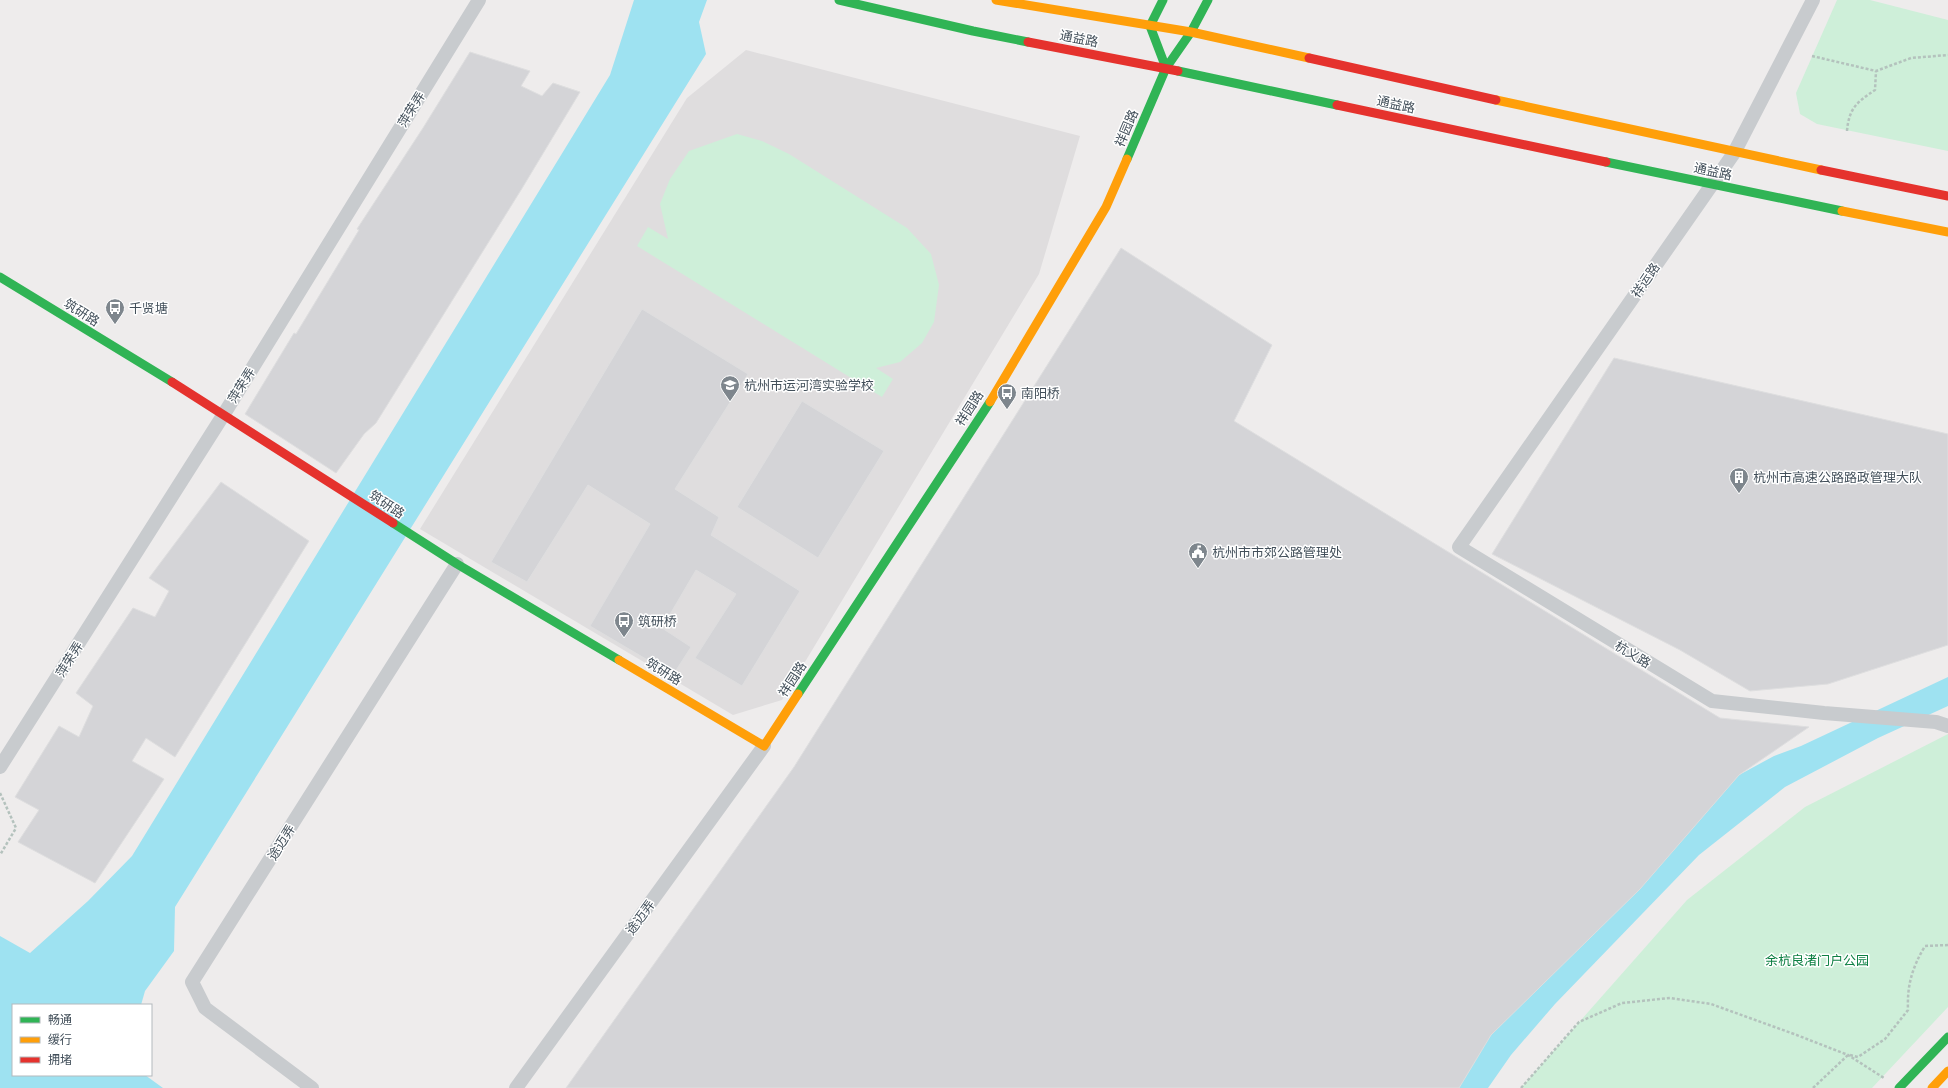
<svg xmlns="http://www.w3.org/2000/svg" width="1948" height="1088" font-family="Montserrat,'Noto Sans SC',sans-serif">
<rect width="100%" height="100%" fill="#eeecec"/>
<polygon fill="#dfddde" points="746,50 1080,136 1039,274 782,700 733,715 420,529 687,98"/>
<g fill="#ceefd9">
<polygon points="1837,0 1870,0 1948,20 1948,151 1817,124 1800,114 1796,93"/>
<polygon points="737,134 762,141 789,154 907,228 931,254 939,285 934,322 922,343 900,362 876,368 893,379 882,397 637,246 648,227 668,239 660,204 670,179 689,151"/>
<polygon points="1948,734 1948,1007 1872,1088 1521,1088 1687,900 1805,807"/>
</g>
<g fill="#9ee2f1">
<polygon points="634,0 707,0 699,22 706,54 175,907 174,951 145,991 141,1005 13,1005 13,1075 145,1075 163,1088 0,1088 0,936 30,953 88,901 132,856 610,75"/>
<polygon points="1948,677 1948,706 1878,738 1785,787 1699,855 1555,1004 1511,1055 1488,1088 1449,1088 1491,1035 1739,775 1774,756 1801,746"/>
</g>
<g fill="#d4d4d7" stroke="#dededf">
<polygon points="470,52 530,71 521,86 542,96 553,83 580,92 521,190 376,423 364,434 336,473 245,414 294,333 296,334 359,230 357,229 423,128"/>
<polygon points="1121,248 1272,345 1234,421 1720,718 1809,727 1739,775 1640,889 1491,1035 1459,1088 566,1088 794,767"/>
<polygon points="642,309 748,374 675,489 719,517 711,535 800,591 742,686 695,658 736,594 696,570 662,628 691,647 673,675 590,626 650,524 588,485 527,582 491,562"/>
<polygon points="1614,358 1948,434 1948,645 1828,684 1750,691 1680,650 1492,554"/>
<polygon points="802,401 884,451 818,558 737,507"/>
<polygon points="221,482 309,541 175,757 146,738 132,761 164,779 95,883 18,842 39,810 15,797 59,726 79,737 93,706 76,693 133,608 155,617 169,591 149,578"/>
</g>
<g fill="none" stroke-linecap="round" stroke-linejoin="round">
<g stroke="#b4c2bd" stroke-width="2.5" stroke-dasharray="3 2" stroke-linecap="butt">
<polyline points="1812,56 1876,71 1911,58 1948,55"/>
<path d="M1847,131C1849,108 1857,102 1875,90L1876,71"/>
<polyline points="0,793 16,828 0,855"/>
<path d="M1850,1055L1858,1057L1885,1039L1908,1010C1907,985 1912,968 1925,946L1948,945"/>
<polyline points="1521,1088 1579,1022 1622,1003 1670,998 1711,1004 1794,1034 1848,1055 1884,1078"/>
<polyline points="1813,1088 1848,1055"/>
</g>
<g stroke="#c8cbce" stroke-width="14">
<polyline points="1813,0 1734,153 1459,547 1712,701 1824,713 1936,722 1948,726"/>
<polyline points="0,767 224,414 479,0"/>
<polyline points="312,1088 205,1008 192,982 457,564"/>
<polyline points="516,1088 764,746"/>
</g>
<g stroke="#30b455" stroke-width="9">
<polyline points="839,0 973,31 1028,42"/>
<polyline points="1163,0 1150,26 1166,68"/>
<polyline points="1178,71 1337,105"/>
<polyline points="1127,159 1166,68 1191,32 1208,0"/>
<polyline points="1606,162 1842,211"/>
<polyline points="0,277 172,382"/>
<polyline points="393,523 457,564 619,660"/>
<polyline points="798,694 990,402"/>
<polyline points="1899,1088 1948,1037"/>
</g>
<g stroke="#ff9f0a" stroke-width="9">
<polyline points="996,0 1191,32 1309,58"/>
<polyline points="1496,100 1821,170"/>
<polyline points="1842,211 1948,232"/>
<polyline points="990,402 1106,207 1127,159"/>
<polyline points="619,660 764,746 798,694"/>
<polyline points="1932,1088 1948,1071"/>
</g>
<g stroke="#e5322d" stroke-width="9">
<polyline points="1028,42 1178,71"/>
<polyline points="1309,58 1496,100"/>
<polyline points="1337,105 1606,162"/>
<polyline points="1821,170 1948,196"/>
<polyline points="172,382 393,523"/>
</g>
</g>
<defs>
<g id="bus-pin" transform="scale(1)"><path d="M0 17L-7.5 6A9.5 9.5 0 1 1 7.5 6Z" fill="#7e868d" stroke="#fff"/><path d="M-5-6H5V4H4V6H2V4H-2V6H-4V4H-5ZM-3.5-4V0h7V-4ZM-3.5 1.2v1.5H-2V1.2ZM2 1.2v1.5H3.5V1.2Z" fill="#fff"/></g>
<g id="school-pin" transform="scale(1)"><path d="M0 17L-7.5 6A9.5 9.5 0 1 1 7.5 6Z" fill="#7e868d" stroke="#fff"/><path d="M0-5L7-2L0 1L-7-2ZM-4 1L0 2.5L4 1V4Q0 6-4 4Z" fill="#fff"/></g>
<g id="building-pin" transform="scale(1)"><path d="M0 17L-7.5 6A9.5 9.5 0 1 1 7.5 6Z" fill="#7e868d" stroke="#fff"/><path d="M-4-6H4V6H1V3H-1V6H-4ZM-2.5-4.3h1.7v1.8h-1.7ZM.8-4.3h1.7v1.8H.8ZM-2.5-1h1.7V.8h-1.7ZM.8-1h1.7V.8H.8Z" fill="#fff"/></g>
<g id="civic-pin" transform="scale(1)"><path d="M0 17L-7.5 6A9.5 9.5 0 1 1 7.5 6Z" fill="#7e868d" stroke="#fff"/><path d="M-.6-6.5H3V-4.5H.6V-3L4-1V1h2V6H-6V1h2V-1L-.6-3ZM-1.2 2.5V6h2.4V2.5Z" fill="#fff"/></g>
</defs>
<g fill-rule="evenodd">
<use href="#bus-pin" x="115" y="308"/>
<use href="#school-pin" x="730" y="385"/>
<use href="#bus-pin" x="1007" y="393"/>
<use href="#building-pin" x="1739" y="477"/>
<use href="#civic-pin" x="1198" y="552"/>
<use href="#bus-pin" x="624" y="621"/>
</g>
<g text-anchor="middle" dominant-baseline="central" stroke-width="3" stroke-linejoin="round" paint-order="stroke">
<g font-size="13" fill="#424f5a" stroke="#fff">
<text transform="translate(1079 38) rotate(11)">通益路</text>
<text transform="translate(1396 104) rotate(12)">通益路</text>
<text transform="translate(411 109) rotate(-58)">萍荣弄</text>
<text transform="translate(1126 128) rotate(-67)">祥园路</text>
<text transform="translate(1713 171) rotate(12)">通益路</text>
<text transform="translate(1645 280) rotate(-55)">祥运路</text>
<text transform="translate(82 312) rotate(32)">筑研路</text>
<text transform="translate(241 385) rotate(-58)">萍荣弄</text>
<text transform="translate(969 408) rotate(-57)">祥园路</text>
<text transform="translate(387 504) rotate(33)">筑研路</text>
<text transform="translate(1633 654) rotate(31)">杭义路</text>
<text transform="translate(69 659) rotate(-58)">萍荣弄</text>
<text transform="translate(664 671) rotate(31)">筑研路</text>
<text transform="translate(792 679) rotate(-57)">祥园路</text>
<text transform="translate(281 842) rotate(-58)">途迈弄</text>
<text transform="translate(640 917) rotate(-54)">途迈弄</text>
</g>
<g font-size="13" fill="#424f5a" stroke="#fff" text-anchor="start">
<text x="129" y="308">千贤塘</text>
<text x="744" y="385">杭州市运河湾实验学校</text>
<text x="1021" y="393">南阳桥</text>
<text x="1753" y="477">杭州市高速公路路政管理大队</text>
<text x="1212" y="552">杭州市市郊公路管理处</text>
<text x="638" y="621">筑研桥</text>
</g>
<g font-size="13" fill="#0e8044" stroke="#fff">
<text x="1817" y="960">余杭良渚门户公园</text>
</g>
</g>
<rect x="12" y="1004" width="140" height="72" fill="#ffffff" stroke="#b3b9bd"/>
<rect x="20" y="1017" width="20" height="6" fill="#30b455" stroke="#b3b9bd"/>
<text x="48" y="1024" font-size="12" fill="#424f5a">畅通</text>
<rect x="20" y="1037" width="20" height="6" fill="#ff9f0a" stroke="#b3b9bd"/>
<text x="48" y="1044" font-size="12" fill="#424f5a">缓行</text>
<rect x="20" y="1057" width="20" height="6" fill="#e5322d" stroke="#b3b9bd"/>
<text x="48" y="1064" font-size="12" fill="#424f5a">拥堵</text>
</svg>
